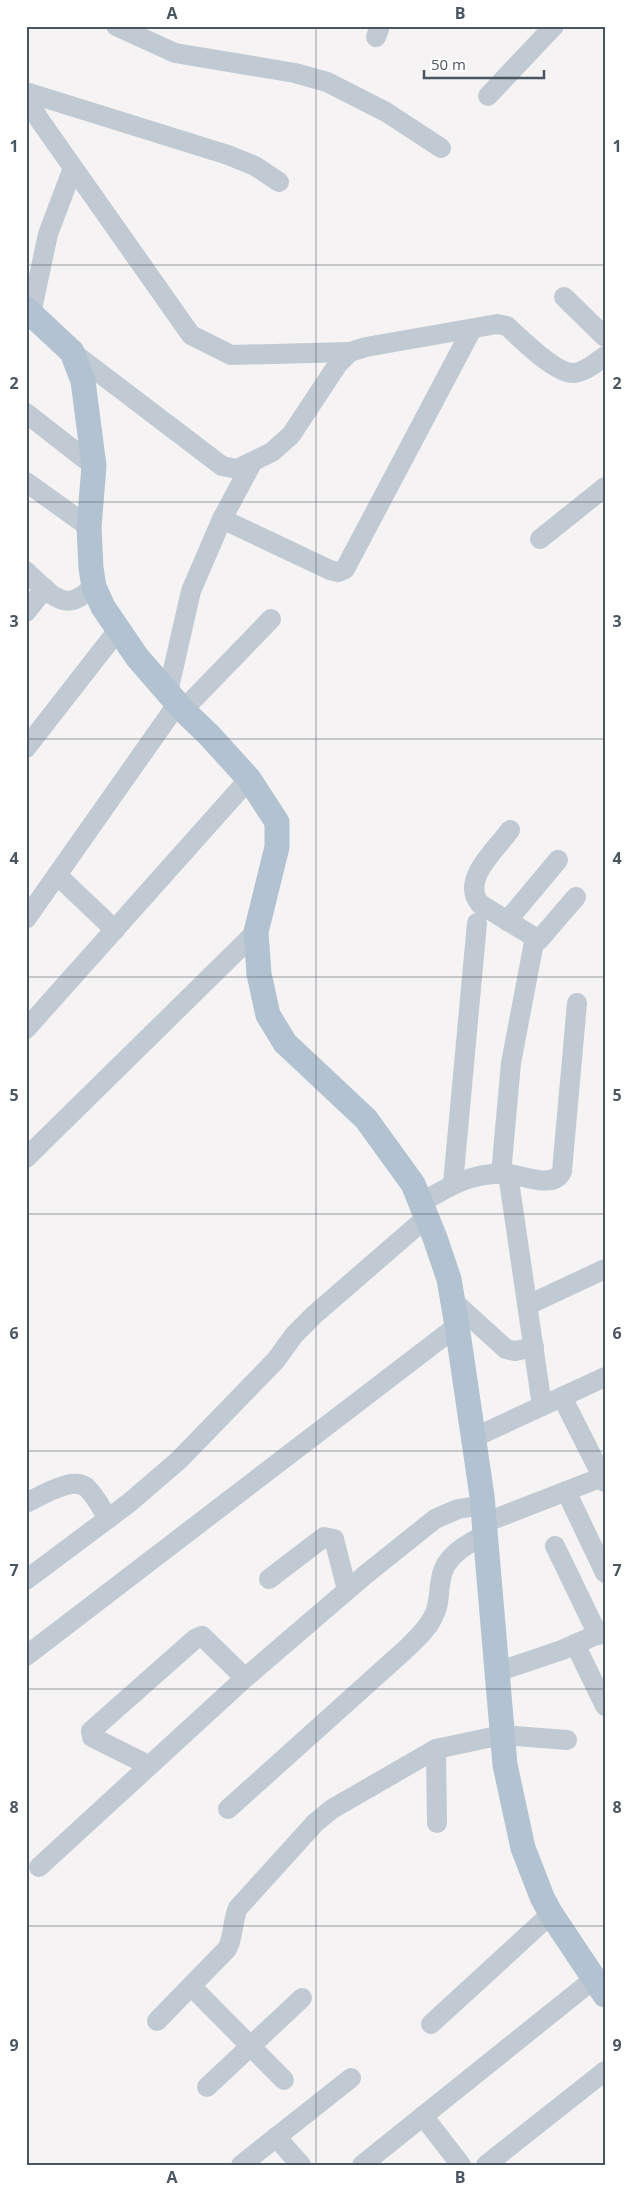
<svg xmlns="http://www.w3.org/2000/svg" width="631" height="2191" font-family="'Open Sans',sans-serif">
<rect width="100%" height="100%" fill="#f5f3f3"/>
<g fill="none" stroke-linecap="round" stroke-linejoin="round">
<g stroke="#c1cad2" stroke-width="20">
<polyline points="116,26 175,53 295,73 327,82 386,112 441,148"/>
<polyline points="376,37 380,26"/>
<polyline points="26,92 228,155 255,166 279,182"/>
<polyline points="488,96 554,26"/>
<polyline points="26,98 41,122 191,335 231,355 350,352"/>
<polyline points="564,297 605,337"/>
<polyline points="31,314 48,234 73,168"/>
<path d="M72,352L222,466L237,469L272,452L291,435L338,364L350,352L366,347L497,324L507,326C521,339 556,374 574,373C586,372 596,362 605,356"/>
<polyline points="26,413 94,466"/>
<polyline points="26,482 89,527"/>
<polyline points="222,519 330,570 338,572 345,569 472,329"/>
<polyline points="540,539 605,487"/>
<path d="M26,571C38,582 56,605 73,600C81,598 88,591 94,587"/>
<polyline points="26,612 45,588"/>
<polyline points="168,692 191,591 222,519 252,463"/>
<polyline points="183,710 271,619"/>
<polyline points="26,748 118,630"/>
<path d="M510,830C496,850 460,880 480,904L539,940L576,897"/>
<polyline points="57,875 115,930"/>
<polyline points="26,919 178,703"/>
<polyline points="507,921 558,860"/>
<polyline points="26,1029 249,779"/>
<polyline points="26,1158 256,932"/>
<polyline points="501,1174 511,1063 535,937"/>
<polyline points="508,1174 542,1406"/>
<polyline points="453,1184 477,923"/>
<path d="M421,1203C449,1186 474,1171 508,1174C524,1175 554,1190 562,1171L577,1003"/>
<polyline points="453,1301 506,1349 515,1351 534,1347"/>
<polyline points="528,1305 605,1269"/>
<polyline points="562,1397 605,1482"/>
<polyline points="473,1438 605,1377"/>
<polyline points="566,1491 605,1573"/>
<path d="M26,1503C41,1496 75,1474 88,1489C96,1497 102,1509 108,1519"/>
<polyline points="484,1523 605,1476"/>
<polyline points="555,1546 598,1635"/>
<polyline points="269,1579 324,1537 334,1539 347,1590"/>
<polyline points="26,1580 129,1503 179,1460 276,1360 294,1335 314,1315 427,1217"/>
<polyline points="575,1644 605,1706"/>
<polyline points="26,1656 457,1326"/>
<polyline points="497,1672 562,1650 605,1631"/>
<polyline points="436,1749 437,1823"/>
<polyline points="148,1765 92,1737 91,1731 195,1639 202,1636 245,1678"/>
<path d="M228,1809L405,1650C415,1640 427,1630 433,1617C440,1606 438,1592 441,1579C444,1556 467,1544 486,1534"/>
<polyline points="39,1867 245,1678 365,1575 435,1519 458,1509 483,1505"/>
<polyline points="191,1986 284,2080"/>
<path d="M157,2021L227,1949C234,1937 232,1921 238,1908L315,1823L332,1809L436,1749L502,1735L567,1740"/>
<polyline points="431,2024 551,1914"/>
<polyline points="207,2087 302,1998"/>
<polyline points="423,2116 461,2165"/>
<polyline points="276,2137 301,2165"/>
<polyline points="241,2165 351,2078"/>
<polyline points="362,2165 594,1979"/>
<polyline points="486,2165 605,2071"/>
</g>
<polyline stroke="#b3c2d1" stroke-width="25" points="26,309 72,352 83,381 94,466 89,527 91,568 94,587 103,607 137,657 183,710 209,735 249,779 277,822 277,847 256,932 259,974 268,1015 285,1043 366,1119 413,1184 435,1238 449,1279 457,1326 482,1496 505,1765 523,1848 542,1897 551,1914 605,1995"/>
</g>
<path fill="none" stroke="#4a5661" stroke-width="1" stroke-opacity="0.55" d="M316,26V2165M26,265H605M26,502H605M26,739H605M26,977H605M26,1214H605M26,1451H605M26,1689H605M26,1926H605"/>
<rect width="631" height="2191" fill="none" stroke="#ffffff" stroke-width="55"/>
<path d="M424 70v8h120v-8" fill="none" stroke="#4a5661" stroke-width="2.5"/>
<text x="431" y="70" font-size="15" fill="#4a5661" stroke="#ffffff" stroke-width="4" paint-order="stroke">50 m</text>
<rect x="28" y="28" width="576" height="2136" fill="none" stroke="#4a5661" stroke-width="2"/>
<g font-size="16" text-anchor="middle" font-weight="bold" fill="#4a5661">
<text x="172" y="19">A</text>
<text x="460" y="19">B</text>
<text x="14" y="152">1</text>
<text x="617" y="152">1</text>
<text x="14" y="389">2</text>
<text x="617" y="389">2</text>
<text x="14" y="627">3</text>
<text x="617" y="627">3</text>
<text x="14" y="864">4</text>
<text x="617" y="864">4</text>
<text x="14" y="1101">5</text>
<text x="617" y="1101">5</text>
<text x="14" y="1339">6</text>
<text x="617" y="1339">6</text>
<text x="14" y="1576">7</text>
<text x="617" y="1576">7</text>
<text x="14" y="1813">8</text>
<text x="617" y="1813">8</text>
<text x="14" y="2051">9</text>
<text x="617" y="2051">9</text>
<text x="172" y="2183">A</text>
<text x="460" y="2183">B</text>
</g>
</svg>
